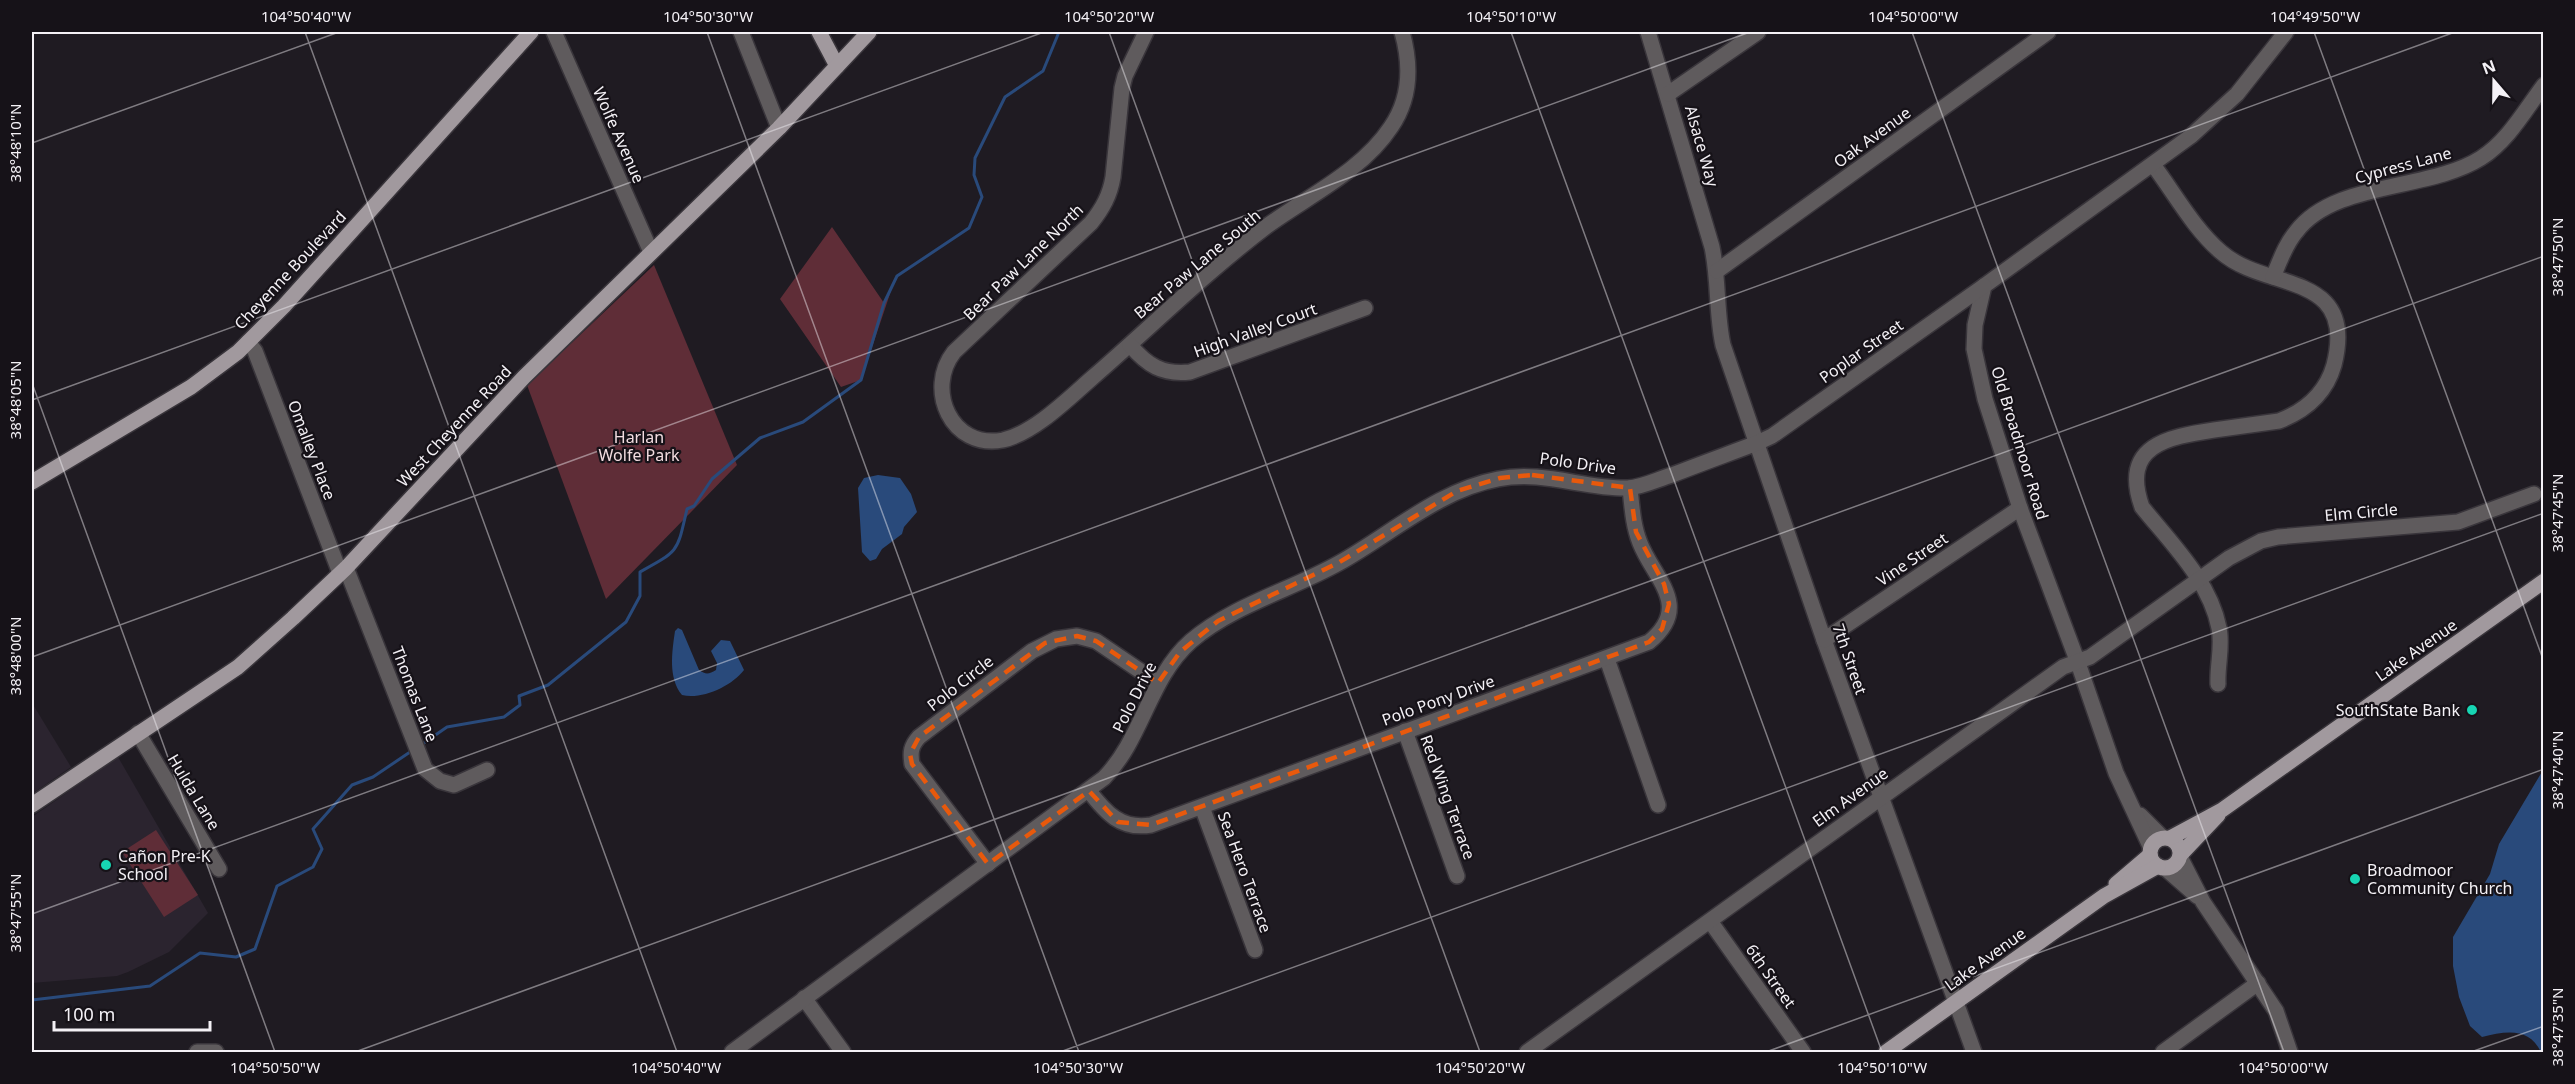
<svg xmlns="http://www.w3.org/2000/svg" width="2575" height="1084" font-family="'Noto Sans',sans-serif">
<rect width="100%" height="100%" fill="#1f1b22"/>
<g fill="#2b242f">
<polygon points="32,703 71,767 32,794"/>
<polygon points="118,757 208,913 169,952 128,972 117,976 32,983 32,817"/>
</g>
<g fill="#5f2d37">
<polygon points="832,227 884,303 896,276 861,380 841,387 780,299"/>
<polygon points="654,265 737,465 606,599 527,385"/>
<polygon points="156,830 198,895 164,917 122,852"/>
</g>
<g fill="#294a7b">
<polygon points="878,475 900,478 911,494 917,512 904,527 902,534 882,549 876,559 870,561 862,552 858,488 864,478"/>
<path d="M678,628L682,630L699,670C706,675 709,674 716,670L717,663L711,651L721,640L730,641L744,670C732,686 702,700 682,695C668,678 672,652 675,631Z"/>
<path d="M2543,770L2544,1052H2541C2529,1027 2506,1031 2482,1037L2470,1026L2459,997L2453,966V937L2490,874L2499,844Z"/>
</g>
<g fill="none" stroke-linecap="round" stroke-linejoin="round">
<g stroke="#294a7b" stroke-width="3">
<path d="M421,745L447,727L504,717L520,705L519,696L548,685L626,622L640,596V572C680,550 677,552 687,509L694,506L712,479L760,438L803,422L861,380L884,303L897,276L969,228L982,197L974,175L975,158L1005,97L1043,71L1059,32"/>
<polyline points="32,1000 150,986 200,953 236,957 255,949 277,886 313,867 322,849 313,829 352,785 373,777 413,750"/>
</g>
<g stroke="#39353b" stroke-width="18">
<g id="minor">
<polyline points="554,32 651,252"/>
<polyline points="741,32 779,128"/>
<path d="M1146,32L1125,76L1122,88L1113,177C1110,195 1103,208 1091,223L954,352C925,389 951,450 1003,440C1034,433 1068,399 1092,378C1150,328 1205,273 1267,226C1308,196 1362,171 1391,127C1411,98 1411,64 1402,32"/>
<path d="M1648,32L1712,247C1719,280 1716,313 1723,345L1824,640L1974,1052"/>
<polyline points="1668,94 1758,32"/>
<path d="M2154,166C2175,194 2194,229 2221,252C2266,292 2358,270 2334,365C2326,393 2305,411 2279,421C2257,424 2236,427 2214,430C2168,437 2120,445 2142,507C2171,543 2210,581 2219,628C2223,646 2217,665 2218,684"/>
<polyline points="1717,271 2048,32"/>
<path d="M2273,277C2280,261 2285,245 2296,232C2334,181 2429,191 2481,158C2508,141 2525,110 2544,85"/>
<polyline points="248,342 255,351 340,573"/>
<path d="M1130,345C1147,365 1162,375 1190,372L1365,308"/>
<polyline points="346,568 425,769 440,781 454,785 487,770"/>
<polyline points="1824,640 2020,508"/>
<polyline points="1607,659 1658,805"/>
<polyline points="1405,731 1457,876"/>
<polyline points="138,733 219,869"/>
<path d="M1089,791C1106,813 1121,830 1151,825L1649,642C1693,606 1654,579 1640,543C1633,526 1632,507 1630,488"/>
<polyline points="1202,807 1255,950"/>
<polyline points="2140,815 2163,838"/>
<polyline points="2151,848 2116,773 2077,660 2020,508 1985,399 1974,349 1975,325 1984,286 2191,136 2237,94 2286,32"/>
<polyline points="2180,857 2203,902 2276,1011 2290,1052"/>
<path d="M988,864L912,764C910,752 911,746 919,737L1032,651L1056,639L1077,636L1096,641L1158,683"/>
<polyline points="2165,868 2197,896"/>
<polyline points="1710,921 1803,1052"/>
<polyline points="804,998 843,1052"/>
<polyline points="197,1052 216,1052"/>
<path d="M732,1052L1104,778C1143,738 1149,678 1191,641C1233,605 1291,590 1339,563C1391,534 1439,490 1498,479C1543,470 1584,489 1628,488C1643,487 1658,479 1672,475C1700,464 1728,454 1757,443L1772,436L1984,286"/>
<polyline points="1527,1052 2063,667 2090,657 2229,558 2261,541 2278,537 2458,522 2534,494"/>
<polyline points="2163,1052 2258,983"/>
</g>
</g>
<g stroke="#39353b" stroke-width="18">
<g id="major">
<polyline points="819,32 837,66"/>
<polyline points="32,482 191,387 238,352 284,306 531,32"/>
<polyline points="32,805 238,667 293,618 346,568 524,377 779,128 869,32"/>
<circle cx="2165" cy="853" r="15"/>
<polyline points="2170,838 2222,810 2544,581"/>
<polyline points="2181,854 2218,815"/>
<polyline points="2116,884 2150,855"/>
<polyline points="1886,1052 2104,896 2158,866"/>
</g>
</g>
<use href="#minor" stroke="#5f5b5d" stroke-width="15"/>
<use href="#major" stroke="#a1999e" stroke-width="15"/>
</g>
<path fill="none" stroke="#e8590c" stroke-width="4.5" stroke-dasharray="12 8" stroke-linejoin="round" d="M1532,475L1630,488L1636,532L1664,584L1669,604L1662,629L1649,642L1151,825L1118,822L1089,791L988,864L912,764L910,754L919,737L1045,643L1077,636L1096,641L1158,683L1180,652L1218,621L1338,563L1457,491L1500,478Z"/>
<path fill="none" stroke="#f4f1f6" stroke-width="1.5" stroke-opacity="0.45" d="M305,32L677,1052M707,32L1079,1052M1109,32L1480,1052M1511,32L1882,1052M1912,32L2284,1052M2314,32L2544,662M32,143L339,32M32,383L275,1052M32,400L1044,32M32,657L1750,32M32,914L2455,32M355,1052L2544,256M1060,1052L2544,513M1766,1052L2544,769M2471,1052L2544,1026"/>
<g fill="#17d5b3" stroke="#161218" stroke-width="2">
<circle cx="2472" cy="710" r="6"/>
<circle cx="106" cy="865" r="6"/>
<circle cx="2355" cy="879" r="6"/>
</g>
<g text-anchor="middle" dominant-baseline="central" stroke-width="4.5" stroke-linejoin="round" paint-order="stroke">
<g font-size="16" fill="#f4f1f6" stroke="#161218">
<text transform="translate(619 135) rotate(66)">Wolfe Avenue</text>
<text transform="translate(1872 137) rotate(-36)">Oak Avenue</text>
<text transform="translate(1702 146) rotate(74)">Alsace Way</text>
<text transform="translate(2403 165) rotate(-15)">Cypress Lane</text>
<text transform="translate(1023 262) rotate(-44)">Bear Paw Lane North</text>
<text transform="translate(1197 264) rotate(-40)">Bear Paw Lane South</text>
<text transform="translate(290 270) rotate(-47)">Cheyenne Boulevard</text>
<text transform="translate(1255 330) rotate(-20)">High Valley Court</text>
<text transform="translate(1861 351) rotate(-35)">Poplar Street</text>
<text transform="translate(454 426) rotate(-47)">West Cheyenne Road</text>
<text transform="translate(2020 443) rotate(73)">Old Broadmoor Road</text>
<text transform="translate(312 450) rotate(69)">Omalley Place</text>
<text transform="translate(1578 463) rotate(8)">Polo Drive</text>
<text transform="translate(2361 512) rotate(-5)">Elm Circle</text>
<text transform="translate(1912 559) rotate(-34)">Vine Street</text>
<text transform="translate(2416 650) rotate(-35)">Lake Avenue</text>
<text transform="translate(1850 659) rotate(71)">7th Street</text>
<text transform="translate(960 683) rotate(-38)">Polo Circle</text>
<text transform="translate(415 694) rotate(69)">Thomas Lane</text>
<text transform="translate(1134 697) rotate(-63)">Polo Drive</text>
<text transform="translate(1438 700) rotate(-20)">Polo Pony Drive</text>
<text transform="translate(194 792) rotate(59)">Hulda Lane</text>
<text transform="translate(1448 797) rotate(70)">Red Wing Terrace</text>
<text transform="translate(1850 797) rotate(-36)">Elm Avenue</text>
<text transform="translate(1245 872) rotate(70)">Sea Hero Terrace</text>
<text transform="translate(1985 959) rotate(-36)">Lake Avenue</text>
<text transform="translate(1771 976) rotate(55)">6th Street</text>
</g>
<g font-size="16" fill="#f2dce0" stroke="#161218">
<text x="639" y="437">Harlan<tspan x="639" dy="18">Wolfe Park</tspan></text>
</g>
<g font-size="16" fill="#f4f1f6" stroke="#161218" text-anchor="start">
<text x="2460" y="710" text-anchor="end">SouthState Bank</text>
<text x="118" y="856">Cañon Pre-K<tspan x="118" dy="18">School</tspan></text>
<text x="2367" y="870">Broadmoor<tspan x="2367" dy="18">Community Church</tspan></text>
</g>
</g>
<rect width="2575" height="1084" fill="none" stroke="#161218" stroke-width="66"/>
<g transform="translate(2494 81) rotate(340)" stroke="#161218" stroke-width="4.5" paint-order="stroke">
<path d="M0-4.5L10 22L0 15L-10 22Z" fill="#f4f1f6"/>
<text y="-9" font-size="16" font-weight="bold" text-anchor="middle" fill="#f4f1f6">N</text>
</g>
<path d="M54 1021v9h156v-9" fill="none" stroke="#f4f1f6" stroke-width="3"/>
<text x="63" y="1021" font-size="18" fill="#f4f1f6" stroke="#161218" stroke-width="4.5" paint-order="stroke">100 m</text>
<rect x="33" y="33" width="2509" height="1018" fill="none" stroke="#f4f1f6" stroke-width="2"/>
<g font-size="15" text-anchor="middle" fill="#f4f1f6">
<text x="306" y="22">104°50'40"W</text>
<text x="708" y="22">104°50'30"W</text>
<text x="1109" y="22">104°50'20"W</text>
<text x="1511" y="22">104°50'10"W</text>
<text x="1913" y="22">104°50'00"W</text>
<text x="2315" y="22">104°49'50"W</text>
<text transform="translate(16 143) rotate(-90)" y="5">38°48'10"N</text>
<text transform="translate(2558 257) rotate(-90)" y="5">38°47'50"N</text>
<text transform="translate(16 400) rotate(-90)" y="5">38°48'05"N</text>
<text transform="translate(2558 513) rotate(-90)" y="5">38°47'45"N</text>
<text transform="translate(16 656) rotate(-90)" y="5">38°48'00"N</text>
<text transform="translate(2558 770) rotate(-90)" y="5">38°47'40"N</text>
<text transform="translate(16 913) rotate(-90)" y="5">38°47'55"N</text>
<text transform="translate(2558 1027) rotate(-90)" y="5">38°47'35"N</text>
<text x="275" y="1073">104°50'50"W</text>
<text x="676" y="1073">104°50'40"W</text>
<text x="1078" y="1073">104°50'30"W</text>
<text x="1480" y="1073">104°50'20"W</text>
<text x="1882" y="1073">104°50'10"W</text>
<text x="2283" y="1073">104°50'00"W</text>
</g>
</svg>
